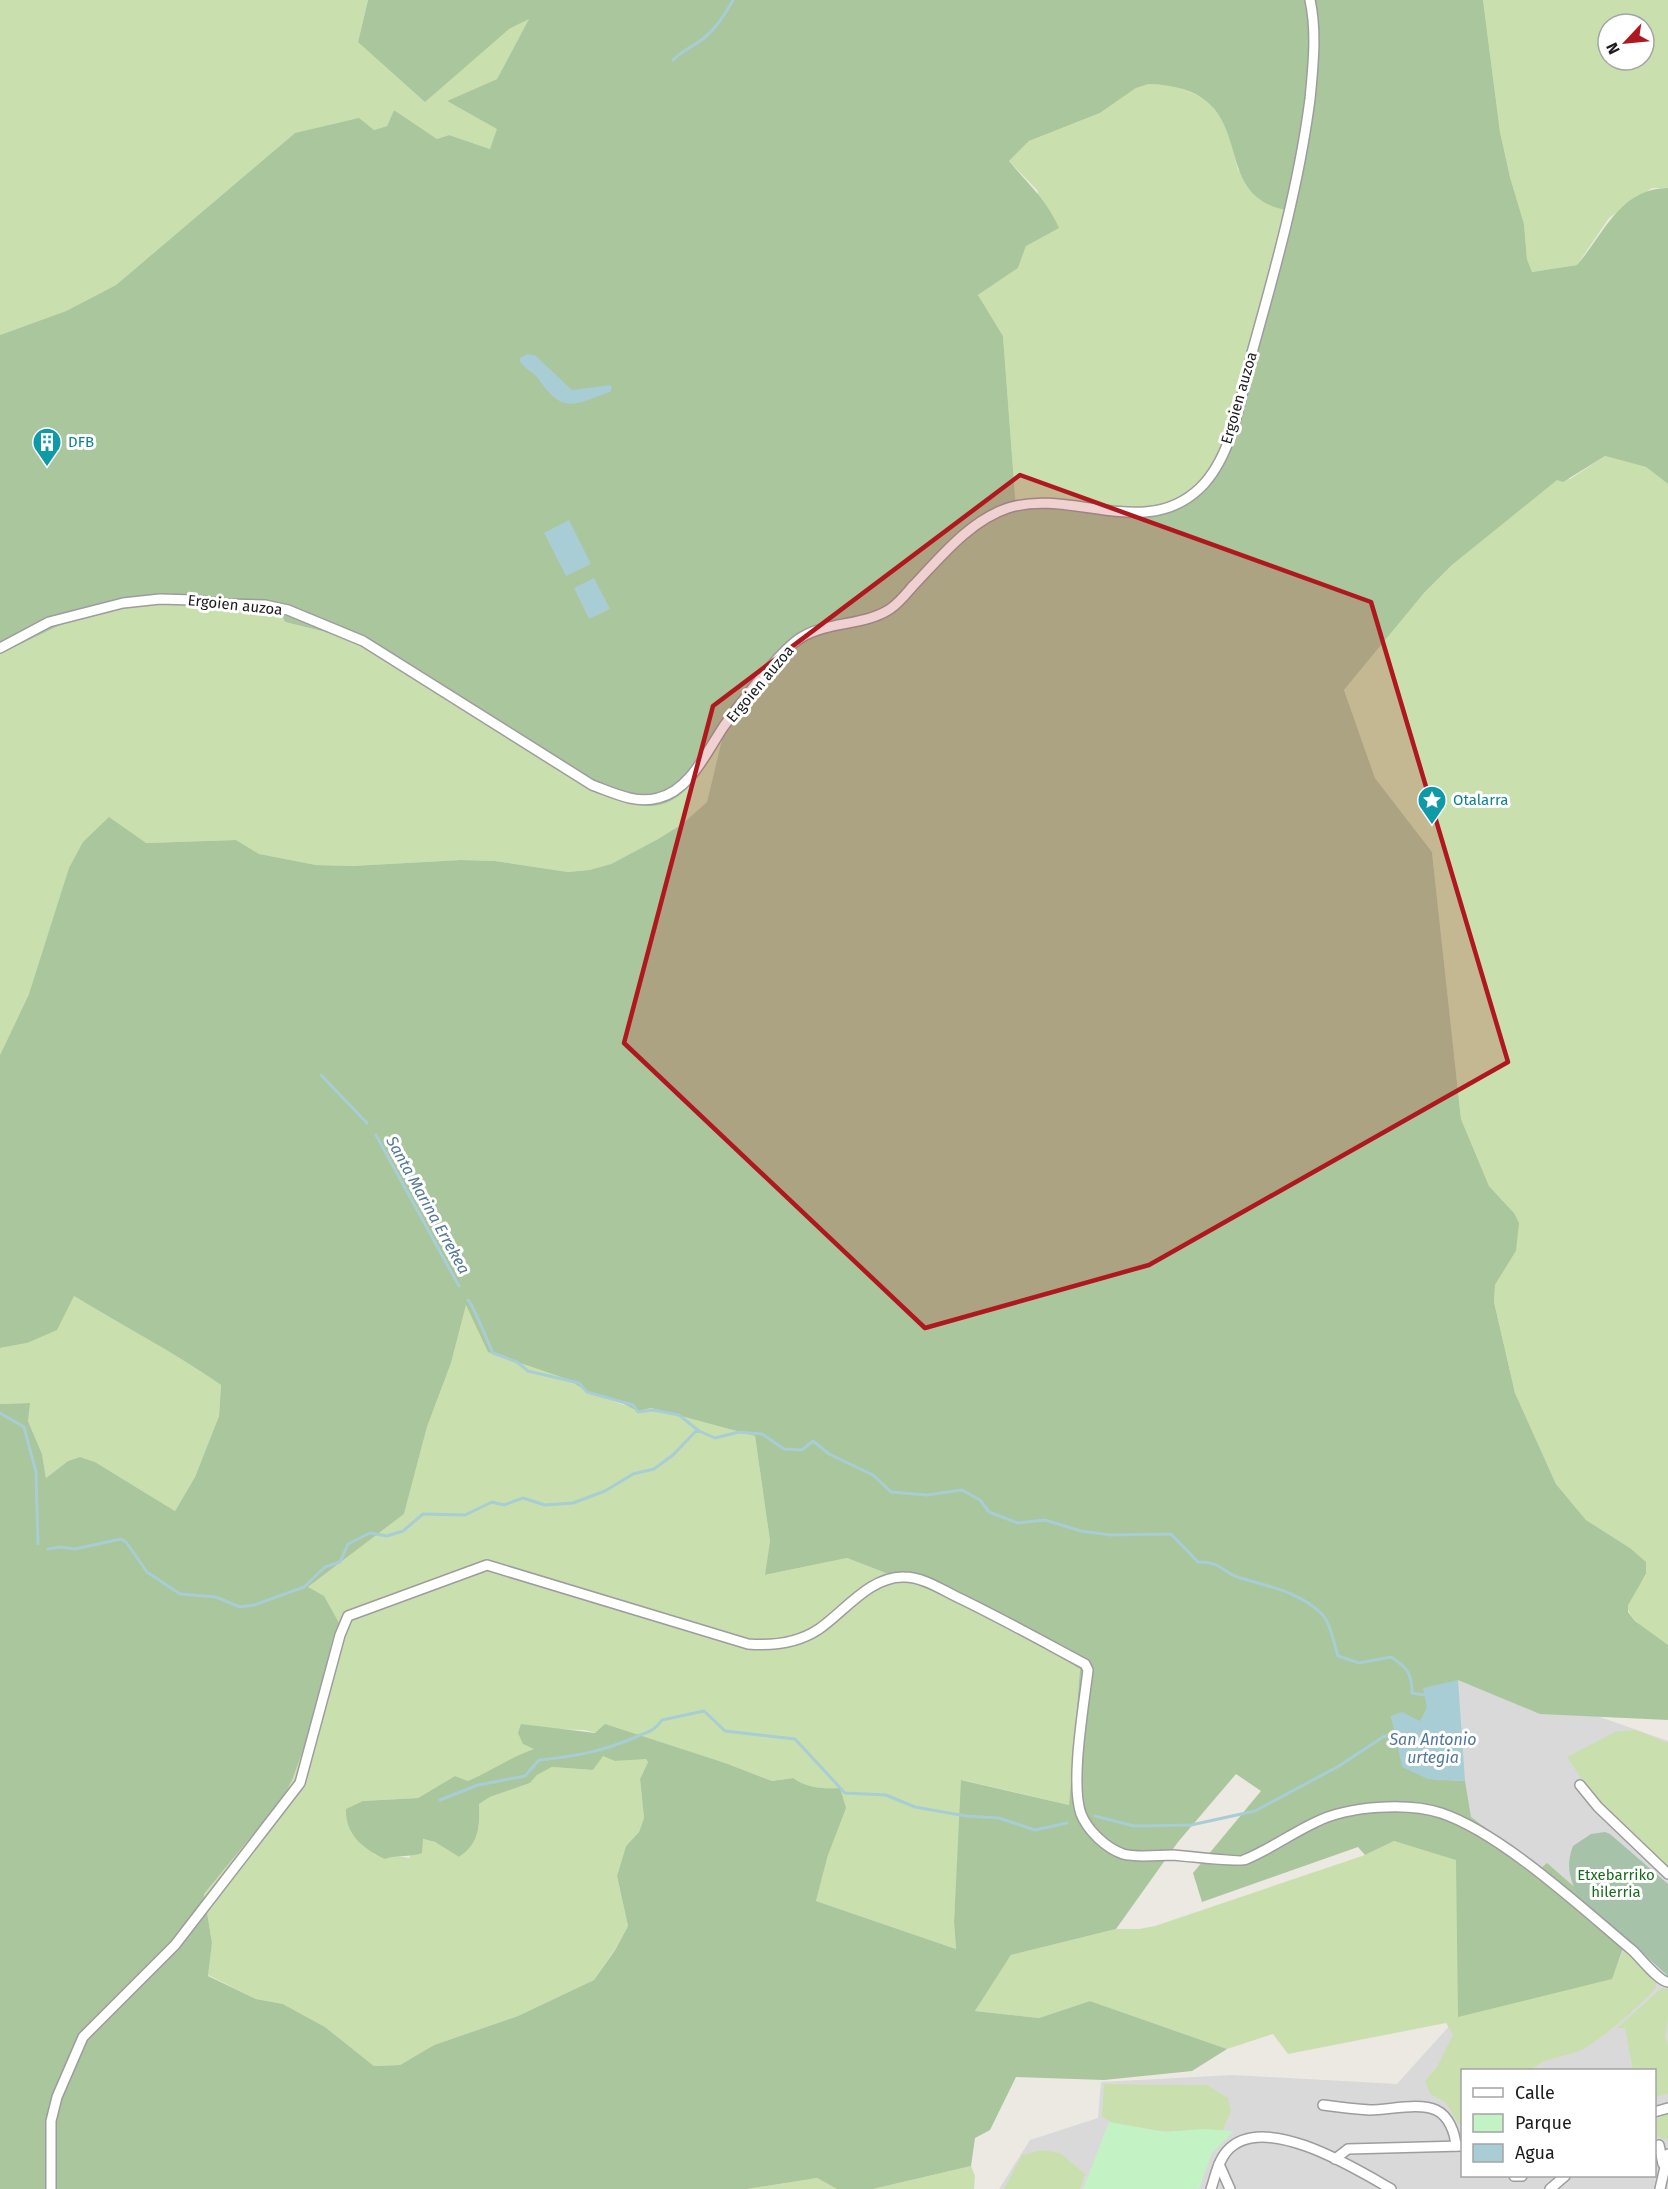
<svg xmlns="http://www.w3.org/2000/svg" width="1668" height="2189" font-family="'Fira Sans',sans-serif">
<rect width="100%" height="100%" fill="#ece8e2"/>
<path fill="#d9d9d9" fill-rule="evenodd" d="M1453,1675L1529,1692L1668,1741V2189H999L1030,2140L1098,2118L1101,2082L1233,2075L1397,2084L1461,2013L1384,1713L1416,1683ZM1462,2070H1654V2176H1462Z"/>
<g fill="#c9e0ae" fill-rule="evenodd">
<polygon points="0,0 368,0 358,42 509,29 530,18 497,79 447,101 498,129 490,149 449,135 437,139 394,110 387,126 374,130 295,133 116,285 66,311 0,335"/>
<path d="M1483,0H1668V188H1652L1609,218L1577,265L1532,272L1527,259L1524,224L1510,177L1500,132ZM1608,24H1644V60H1608Z"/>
<polygon points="1149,84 1174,85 1208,100 1226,124 1238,170 1287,210 1231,422 1219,459 1199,485 1173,501 1142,507 1063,504 1016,509 1003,336 978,295 1018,268 1026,246 1038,191 1009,161 1029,141 1100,113 1136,88"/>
<path d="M1605,456L1646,467L1668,484V1645C1658,1638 1627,1620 1628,1607C1628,1597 1641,1583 1646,1575L1630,1548L1586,1520L1556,1484L1515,1393L1494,1302L1495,1285L1516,1251L1514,1213L1489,1186L1461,1119L1432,852L1375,778L1344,690L1424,593L1452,565L1557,479H1570Z"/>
<polygon points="151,600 227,605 281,613 285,622 366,642 692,784 724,732 707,802 682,824 658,839 611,864 589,870 568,872 495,861 461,860 352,866 316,865 258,854 236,840 146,843 29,994 0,1055 0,654 73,619"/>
<path d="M74,1296C123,1326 174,1352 221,1385L219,1416L195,1477L175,1511L95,1462L80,1457L68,1461L46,1478L42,1454L28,1421L29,1403L0,1404V1348L27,1343Z"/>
<path d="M466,1304L595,1396C615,1399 631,1412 651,1408L755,1436L770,1541L766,1575L847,1558L976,1608L1080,1669L1069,1805L962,1780L954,1922L956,1949L816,1901L828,1855L840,1788C824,1789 806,1788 792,1778L772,1781L728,1764L584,1730L548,1729L521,1724L535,1749C511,1757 491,1771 468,1781L455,1776L418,1798L363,1801L374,1854L385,1859L393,1855L409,1858L422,1839L435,1842L459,1857C479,1844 480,1827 479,1804L490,1797L530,1783L537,1775L552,1767L593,1770L603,1755L615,1761L646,1758L648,1762L640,1779L644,1818L639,1832L626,1846L617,1876L628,1926L615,1949L594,1980L518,2016L434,2045L400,2065L374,2066L325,2027L283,2004L256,1999L208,1975L212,1943L204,1894L283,1798L339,1623L308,1587L404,1514L427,1427L451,1363Z"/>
<polygon points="1636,1730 1668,1743 1668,1868 1595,1798 1567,1757 1615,1732"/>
<path d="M1394,1841L1456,1859L1611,1979L1624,1950L1657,1981L1655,1989C1635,2010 1611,2031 1587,2047C1571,2057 1542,2057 1532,2070H1462V2129L1445,2102L1430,2094L1425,2081L1437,2067L1453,2035L1446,2023L1288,2054L1273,2034L1227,2049L1090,2001L1039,2018L975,2011L1011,1955L1116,1929H1139L1155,1926L1365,1855Z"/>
<polygon points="1662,1988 1668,1989 1668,2019 1665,2036 1668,2045 1668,2094 1655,2097 1654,2070 1633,2070 1625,2028 1617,2028"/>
<path d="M1104,2084L1207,2085L1228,2098L1231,2111L1223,2130C1192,2129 1126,2138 1102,2116Z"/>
<polygon points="1668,2114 1668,2139 1660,2138 1655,2132 1655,2122 1662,2115"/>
<polygon points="1042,2150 1060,2153 1085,2174 1080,2189 1004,2189 1022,2155"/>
<polygon points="971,2166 975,2176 974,2189 873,2189"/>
<polygon points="817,2178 837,2189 747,2189"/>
</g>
<path fill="#aac69c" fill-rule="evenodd" d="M368,0H1483L1500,132L1510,177L1524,224L1527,259L1532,272L1577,265C1604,234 1620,188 1668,188V484L1646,467L1605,456L1563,482L1557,480L1452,565L1424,593L1344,690L1375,778L1432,852L1461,1119L1489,1186L1514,1213L1519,1223L1516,1251L1495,1285L1494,1302L1515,1393L1556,1484L1586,1520L1630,1548L1646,1562V1574L1628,1605V1612L1635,1621L1668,1645V1720L1540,1714L1458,1680L1427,1708L1420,1722L1402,1713L1391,1717L1428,1779L1465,1781L1471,1817L1540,1869L1547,1863L1628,1934L1612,1979L1458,2017L1456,1860L1394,1841L1365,1855L1358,1847L1202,1902L1193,1873L1261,1791L1236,1774L1178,1842L1116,1929L1011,1955L975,2011L1039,2018L1090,2001L1227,2049L1192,2071L1104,2080L1016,2077L990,2130L975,2138L971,2166L873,2189H837L817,2178L747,2189H0V1404L30,1403L28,1421L42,1454L46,1478L68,1461L80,1457L95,1462L175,1511L195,1477L219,1416L221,1385C174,1352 123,1326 74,1296L57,1330L27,1343L0,1348V1055L29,994L69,868L83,842L109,817L146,843L236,840L259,854L316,865L352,866L461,860L495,861L568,872L589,870L611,864L658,839L682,824L707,802L723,735C716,744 709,759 701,770C666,823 637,808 588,785L366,642L285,622L281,613L227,605L151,600L73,619L0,654V335L66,311L116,285L295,133L359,118L374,130L387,126L394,110L437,139L449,135L490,149L497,129L447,101L497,79L529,19L509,29L425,102L358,42ZM1149,84C1268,88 1202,194 1286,210L1231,422L1219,459L1199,485L1173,501L1142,507L1063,504L1016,509L1003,336L978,295L1018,268L1026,246L1059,228C1047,200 1028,184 1009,161L1029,141L1100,113L1136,88ZM466,1305L488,1352L567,1379L595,1396L611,1398L638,1411L651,1408L755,1436L770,1541L765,1575L847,1558L976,1608L1080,1669L1069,1805L961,1780L954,1922L956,1949L816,1901L828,1855L846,1808L840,1788C824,1789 806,1788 793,1778L772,1781L728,1764L605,1724L595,1733L521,1724L518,1733L523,1744L534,1749C511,1757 490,1771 468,1781L455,1776L418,1798L363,1801L346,1809C345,1834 363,1849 385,1859C397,1854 409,1858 422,1853L423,1839L435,1842L459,1857C479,1844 480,1827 479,1804L490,1797L530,1783L537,1775L552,1767L593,1770L603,1756L615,1761L646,1759L648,1762L640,1779L644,1818L639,1832L626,1846L617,1876L628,1926L615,1950L594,1980L518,2016L434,2045L400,2065L374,2066L325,2027L283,2004L256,1999L208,1976L212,1943L204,1894L283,1798L292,1780L309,1734L333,1638L339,1623L324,1596L308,1587L404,1514L427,1427L451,1363Z"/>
<path fill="#a6c2a9" d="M1605,1832L1610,1834L1668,1884V1976L1577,1894C1569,1877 1566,1864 1573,1846L1591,1834Z"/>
<polygon fill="#c3f2c5" points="1109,2122 1165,2132 1202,2129 1234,2131 1212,2153 1199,2189 1083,2189"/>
<g fill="#a8cdd4">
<path d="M527,354L536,356L572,390L610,385L612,388L610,392C577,403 564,416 540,381C535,373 526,370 520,362V358Z"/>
<polygon points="569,520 591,564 566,576 544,533"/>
<polygon points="594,578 610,609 589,619 574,588"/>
<polygon points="1458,1680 1465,1781 1428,1779 1402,1767 1391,1716 1402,1712 1420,1721 1427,1708 1423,1688"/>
</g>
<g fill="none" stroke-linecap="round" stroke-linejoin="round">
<g stroke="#a8cdd4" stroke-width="3">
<path d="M673,60C683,50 694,46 704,38C717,27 725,15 733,0"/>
<polyline points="321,1075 367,1123"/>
<polyline points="376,1135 459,1286"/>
<path d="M468,1300C474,1306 487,1341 493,1353L517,1362L528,1371L579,1383L587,1392L633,1405L638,1412L653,1410L679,1415L699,1431L715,1438L739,1432L762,1434L784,1449L802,1450L813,1441L829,1454L873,1475L891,1492L927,1495L962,1490L980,1500L989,1512L1018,1523L1045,1520L1081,1531L1111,1535L1171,1534L1198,1562C1223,1562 1221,1572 1240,1578C1268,1586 1299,1592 1321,1613C1330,1621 1334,1644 1338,1656L1359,1663L1391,1657C1408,1668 1412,1674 1412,1693L1424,1695"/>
<polyline points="0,1413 24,1427 36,1472 38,1544"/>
<polyline points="48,1549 60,1547 75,1549 121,1539 126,1542 147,1572 180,1594 216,1597 240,1607 254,1605 304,1587"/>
<polyline points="305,1586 325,1567 340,1562 348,1544 370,1533 387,1536 403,1531 423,1514 465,1515 492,1502 504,1505 523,1498 545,1505 573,1503 605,1491 633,1474 654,1469 673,1455 695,1432 699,1431"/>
<path d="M440,1800L478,1785L525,1776L539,1760C577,1756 601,1752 636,1737C647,1732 655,1731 662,1720L704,1711L725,1731L795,1739L845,1793L886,1795L915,1807L966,1816L999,1818L1035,1830L1067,1823"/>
<polyline points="1095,1816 1134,1826 1191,1825 1255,1811 1339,1766 1383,1737 1394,1733"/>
</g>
<g stroke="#9d9d9d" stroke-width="12">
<g id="minor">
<path d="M0,648L49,622L123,603L160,599L193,600L226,604L265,605L288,610L363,641L592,785C614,793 635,804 658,798C690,791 707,751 724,726C740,704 780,650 802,637C829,621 864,626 890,609C899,603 906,594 912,587C940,558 969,521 1008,508C1072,488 1145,541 1200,488C1234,455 1241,393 1253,349C1276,267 1299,184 1310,99C1313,67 1317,32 1310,0"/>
<polyline points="1580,1785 1598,1807 1668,1874"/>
<path d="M1323,2105C1338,2107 1354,2109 1370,2110C1389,2110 1419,2102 1436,2110C1449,2116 1455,2133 1456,2146"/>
<polyline points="1654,2112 1668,2108"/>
<polyline points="1659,2145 1663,2164"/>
<polyline points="1335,2159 1348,2149 1462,2146"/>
<polyline points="1219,2164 1230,2189"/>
<polyline points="1514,2176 1522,2176"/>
<path d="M51,2189V2121L57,2097L83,2037L175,1945L300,1783L340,1635L348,1616L487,1565L748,1644C772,1646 798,1643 819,1629C844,1612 870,1576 904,1577C922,1577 939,1588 955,1596C999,1617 1042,1641 1085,1664L1088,1670C1084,1705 1070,1783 1081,1814C1088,1831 1106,1848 1123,1854C1137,1858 1158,1855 1173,1855C1183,1856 1241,1862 1244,1860C1269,1850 1292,1833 1316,1822C1348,1806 1407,1802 1441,1813C1501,1833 1582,1908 1632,1950C1640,1957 1658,1981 1668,1982"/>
<path d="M1211,2189C1215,2177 1218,2161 1227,2151C1263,2111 1355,2168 1391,2189"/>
<polyline points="1550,2189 1565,2176"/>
<polyline points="1660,2189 1668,2154"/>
</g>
</g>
<use href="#minor" stroke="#fff" stroke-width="9"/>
</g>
<path fill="#af181f" fill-opacity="0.2" stroke="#af181f" stroke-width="4.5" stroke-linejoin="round" d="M1020,475L1371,602L1508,1062L1149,1265L925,1328L624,1043L713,706Z"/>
<defs>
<g id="building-pin" transform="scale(1.5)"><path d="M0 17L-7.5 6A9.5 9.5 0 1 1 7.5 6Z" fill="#0f9aa8" stroke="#fff"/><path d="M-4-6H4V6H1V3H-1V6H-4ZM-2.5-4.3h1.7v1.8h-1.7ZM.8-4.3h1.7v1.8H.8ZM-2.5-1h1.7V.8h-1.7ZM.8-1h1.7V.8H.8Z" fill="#fff"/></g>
<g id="sight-pin" transform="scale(1.5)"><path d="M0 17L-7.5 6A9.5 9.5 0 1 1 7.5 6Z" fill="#0f9aa8" stroke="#fff"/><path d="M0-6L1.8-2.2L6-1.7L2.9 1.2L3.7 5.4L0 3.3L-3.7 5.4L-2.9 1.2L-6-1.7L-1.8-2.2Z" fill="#fff"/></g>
</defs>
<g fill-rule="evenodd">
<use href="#building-pin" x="47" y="442"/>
<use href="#sight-pin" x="1432" y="800"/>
</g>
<g text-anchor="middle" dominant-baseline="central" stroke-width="6" stroke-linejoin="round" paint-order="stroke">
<g font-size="15" fill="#1c1c1c" stroke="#fff">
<text transform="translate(1239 398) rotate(-74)">Ergoien auzoa</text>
<text transform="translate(235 605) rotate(6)">Ergoien auzoa</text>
<text transform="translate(760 684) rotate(-50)">Ergoien auzoa</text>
</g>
<g font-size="15" fill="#0d838f" stroke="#fff" text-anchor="start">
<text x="68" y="442">DFB</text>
<text x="1453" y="800">Otalarra</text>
</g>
<g font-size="15" fill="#186b1a" stroke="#fff">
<text x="1616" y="1875">Etxebarriko<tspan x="1616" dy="17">hilerria</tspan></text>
</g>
<g font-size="16" font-style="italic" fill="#517898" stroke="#fff">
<text transform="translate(428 1205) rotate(61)">Santa Marina Errekea</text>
<text x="1433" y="1739">San Antonio<tspan x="1433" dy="18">urtegia</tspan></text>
</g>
</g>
<rect x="1461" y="2069" width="195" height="108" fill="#ffffff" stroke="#a4a4a4" stroke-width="1.5"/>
<rect x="1473" y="2088" width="30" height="9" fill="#ffffff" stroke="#a4a4a4" stroke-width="1.5"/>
<text x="1515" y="2099" font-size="18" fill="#1c1c1c">Calle</text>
<rect x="1473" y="2114" width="30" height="18" fill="#c3f2c5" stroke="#a4a4a4" stroke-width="1.5"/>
<text x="1515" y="2129" font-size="18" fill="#1c1c1c">Parque</text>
<rect x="1473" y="2144" width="30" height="18" fill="#a8cdd4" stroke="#a4a4a4" stroke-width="1.5"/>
<text x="1515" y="2159" font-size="18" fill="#1c1c1c">Agua</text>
<g transform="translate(1626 42) rotate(244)"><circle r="28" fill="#ffffff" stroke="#a4a4a4" stroke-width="1.5"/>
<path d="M0-4.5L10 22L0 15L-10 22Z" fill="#af181f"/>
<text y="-9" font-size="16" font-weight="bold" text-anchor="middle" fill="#1c1c1c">N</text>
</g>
</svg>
